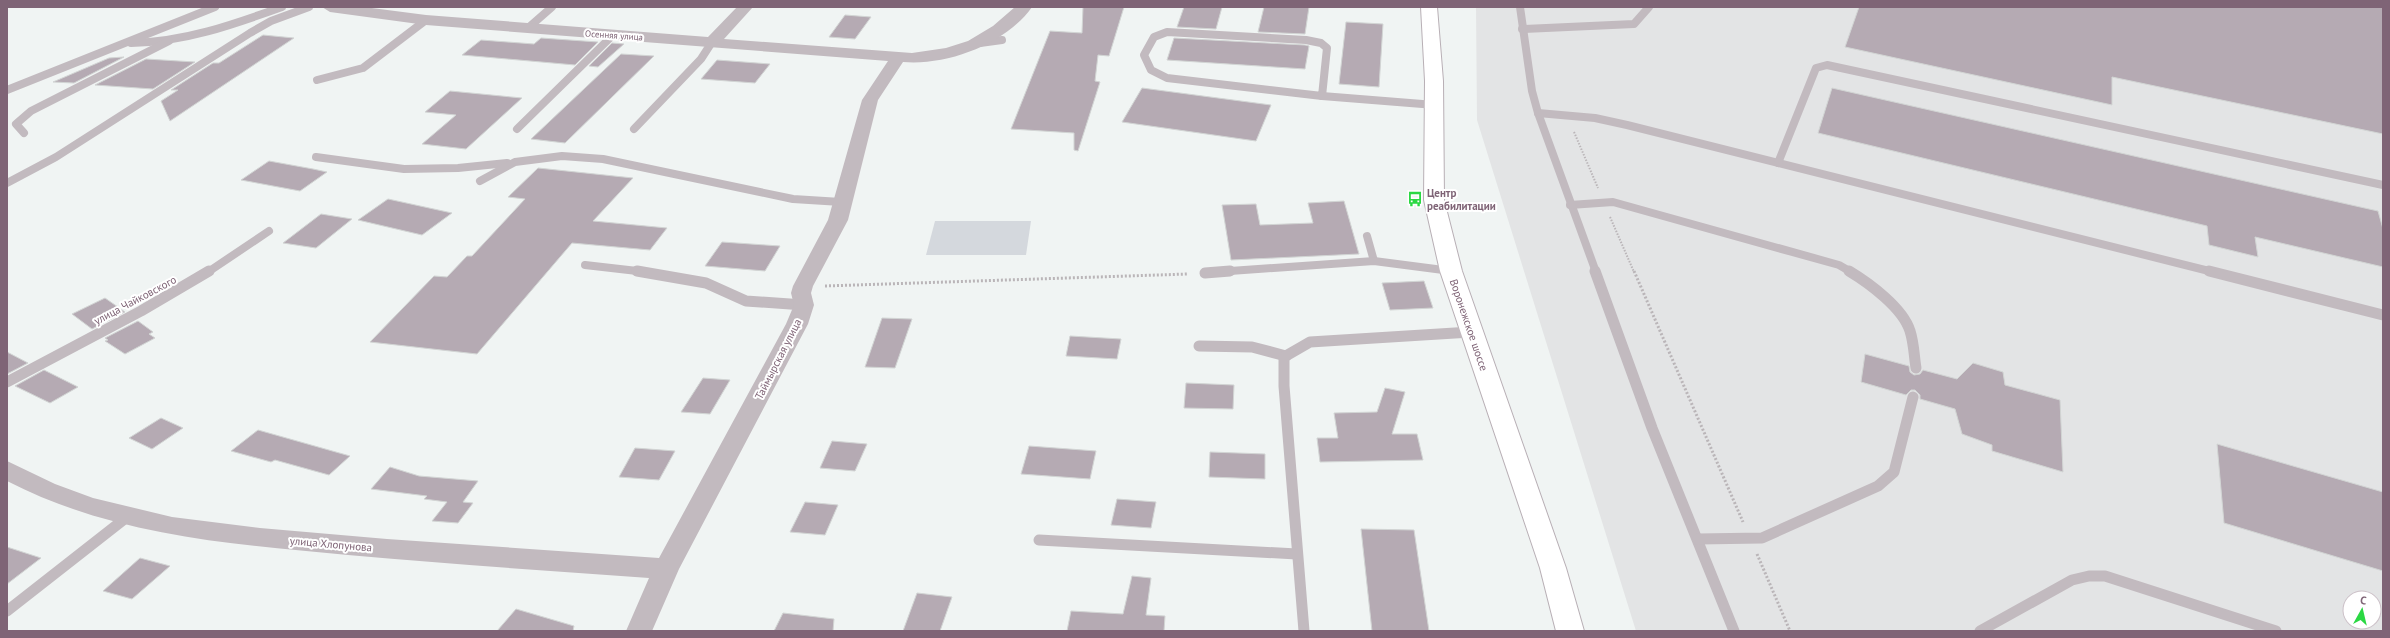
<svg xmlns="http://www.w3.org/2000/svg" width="2390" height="638" font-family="'PT Sans',sans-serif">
<rect width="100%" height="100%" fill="#f0f4f3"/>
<path fill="#e3e4e5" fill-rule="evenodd" d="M1476,7H2383V631H1636L1477,120ZM2350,598H2374V622H2350Z"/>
<polygon fill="#d4d8dd" points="935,221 1031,221 1026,255 926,255"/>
<g fill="#b5aab3" stroke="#d2d5d4">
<polygon points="1083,7 1124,7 1109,56 1098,55 1095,81 1100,82 1078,151 1074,150 1074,133 1011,129 1050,31 1082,33"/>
<polygon points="1184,7 1222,7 1216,29 1177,27"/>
<polygon points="1264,7 1309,7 1305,34 1258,32"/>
<polygon points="1859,7 2383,7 2383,134 2112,77 2112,105 1845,47"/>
<polygon points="845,15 871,17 855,39 829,37"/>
<polygon points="1346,22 1383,24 1379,87 1339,84"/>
<polygon points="263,35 294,38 170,121 161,101 178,90 171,90 213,63 219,63"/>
<polygon points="541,38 598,42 575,65 462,55 481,40 534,44"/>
<polygon points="1174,38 1305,45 1309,46 1305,69 1167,60"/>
<polygon points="612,43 624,44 598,67 589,66"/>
<polygon points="621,54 654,56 565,143 531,139"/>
<polygon points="124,57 74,83 53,82 109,58"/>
<polygon points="146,59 195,62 153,89 95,85"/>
<polygon points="717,60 770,64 755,83 701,79"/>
<polygon points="1142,88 1271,105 1256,141 1122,122"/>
<polygon points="1832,88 2378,211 2383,229 2383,267 2255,237 2258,257 2209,245 2207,226 1818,133"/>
<polygon points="450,91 522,98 466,149 422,144 456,115 425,112"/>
<polygon points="269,161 313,169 327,172 300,191 241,180"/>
<polygon points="538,168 633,178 593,221 667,228 650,250 572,243 477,354 370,342 434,276 447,277 467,256 472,256 525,199 508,197"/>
<polygon points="388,199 452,213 422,235 358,220"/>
<polygon points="1344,201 1359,254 1231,260 1222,205 1256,204 1260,225 1313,223 1308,203"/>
<polygon points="321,214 352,219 316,248 283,243"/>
<polygon points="722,242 780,246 765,271 705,266"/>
<polygon points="1424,281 1433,308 1390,310 1382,283"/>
<polygon points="105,298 125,312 92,329 72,314"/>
<polygon points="882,318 912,319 895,368 865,367"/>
<polygon points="138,321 153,332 149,334 155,338 125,354 105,341 108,340 105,338"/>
<polygon points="1070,336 1121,339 1117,359 1066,356"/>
<polygon points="7,352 28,363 7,374"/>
<polygon points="1865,354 1909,366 1910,372 1914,375 1920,374 1923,370 1957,379 1973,363 2003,372 2005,385 2060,400 2063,472 1992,451 1992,445 1962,434 1955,409 1920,399 1920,395 1915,390 1911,390 1906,395 1861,382"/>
<polygon points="44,370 78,387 50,403 15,386"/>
<polygon points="703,378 730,380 710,414 681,412"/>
<polygon points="1186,383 1234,385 1233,409 1184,408"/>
<polygon points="1385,388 1405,392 1392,434 1417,434 1423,460 1320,462 1317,438 1338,438 1334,413 1377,412"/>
<polygon points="161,418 183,428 152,449 129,438"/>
<polygon points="258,430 350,456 329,475 275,460 271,462 231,451"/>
<polygon points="832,441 867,444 855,471 820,468"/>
<polygon points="2217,444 2383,492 2383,571 2224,523"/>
<polygon points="1029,446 1096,451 1090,479 1021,474"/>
<polygon points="635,448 675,451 659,480 619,477"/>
<polygon points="1210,452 1265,454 1265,479 1209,477"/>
<polygon points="390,467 419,476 478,481 463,502 473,503 458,523 432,521 447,502 424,499 427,496 371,489"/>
<polygon points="1117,499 1156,502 1151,528 1111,525"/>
<polygon points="805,502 838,505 825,535 790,532"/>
<polygon points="1361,529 1414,530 1429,631 1372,631"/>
<polygon points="7,547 41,558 7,584"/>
<polygon points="140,558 170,566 132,599 103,591"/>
<polygon points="1132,576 1151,578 1146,615 1165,616 1164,631 1067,631 1071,611 1123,614"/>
<polygon points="917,593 952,597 940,631 903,631"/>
<polygon points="516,609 574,626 573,631 497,631"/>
<polygon points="783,613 834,619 833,631 774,631"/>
</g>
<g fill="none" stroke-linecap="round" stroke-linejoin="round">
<g stroke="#b8afb5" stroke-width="2">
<polygon id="secondary" points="1421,7 1437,7 1443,81 1444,200 1462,271 1566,568 1584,631 1556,631 1540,568 1440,271 1424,200 1425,81"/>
</g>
<g stroke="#bab5b8" stroke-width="2" stroke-dasharray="1.5 1.5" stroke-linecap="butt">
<polyline points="1574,132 1598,188"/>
<polyline points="1610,217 1634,272"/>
</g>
<g stroke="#bab5b8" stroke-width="3" stroke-dasharray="2 2" stroke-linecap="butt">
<polyline points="1634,271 1743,522"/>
<polyline points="825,286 1188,274"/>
<polyline points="1757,554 1790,631"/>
</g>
<g stroke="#c2babf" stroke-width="8">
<polyline points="1520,7 1532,91 1538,113 1596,272"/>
<polyline points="528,28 552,7"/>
<polyline points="1522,29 1634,24 1649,7"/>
<polygon points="1167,32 1306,40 1321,43 1327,48 1322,96 1167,78 1151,70 1144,55 1154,37"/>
<path d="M131,43C184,42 232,25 282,7"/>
<polyline points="980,43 1002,40"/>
<polyline points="317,80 363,68 426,20"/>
<polyline points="7,90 215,7"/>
<polyline points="1322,96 1435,105"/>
<polyline points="1538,113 1595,118 1627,125 2213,272"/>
<polyline points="517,129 613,35"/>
<polyline points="634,129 701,59 712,42"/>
<polyline points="24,133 16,124 31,111 169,41"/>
<polyline points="316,157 404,169 458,168 507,163"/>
<polyline points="1778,163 1816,68 1827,65 2383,185"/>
<polyline points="480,181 515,162 562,156 603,159 793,199 841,202"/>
<polyline points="7,183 56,157 250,33 271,21 309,7"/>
<polyline points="1570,205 1613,202 1839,265 1851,272"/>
<polyline points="1367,236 1374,261"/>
<polyline points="585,265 646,272"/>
<polyline points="208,272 269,231"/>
<polyline points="1216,272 1374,261 1451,271"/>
</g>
<g stroke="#c2babf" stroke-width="11">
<polyline points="637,271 706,283 746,301 804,305"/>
<polyline points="1595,271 1652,428 1734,631"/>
<path d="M1849,271C1869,283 1903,308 1910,331C1914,343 1914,356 1916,368"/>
<polyline points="2209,271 2383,315"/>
<polyline points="1205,273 1230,271"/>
<polyline points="1199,346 1252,347 1286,356"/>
<polyline points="7,382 141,311 209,271"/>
<polyline points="1698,539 1762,538 1878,486 1894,472 1913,397"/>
<polyline points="1039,540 1297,554"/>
<polyline points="7,611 127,517"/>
<polyline points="1304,631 1284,386 1284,357 1310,342 1471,332"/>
<polyline points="1980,631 2072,580 2089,576 2105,576 2276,631"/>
</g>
<path fill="#c2babf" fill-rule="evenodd" d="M322,7H364L426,15L708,37L737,7H753L724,39L912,53L946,48L968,41L993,26L1015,7H1032C1006,44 947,66 903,62L878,100L848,220L813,286L811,293L814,305L808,324L679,569L652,631H626L649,578C549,571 448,564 348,555C230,544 114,536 7,481V461L55,484L93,498L172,517L260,528L387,539L659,558L786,324L794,305L791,293L793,286L828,220L862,100L888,61L426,25L330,12Z"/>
<use href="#secondary" fill="#fff" fill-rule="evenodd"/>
</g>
<defs>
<g id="bus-bare" transform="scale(1.2)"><path d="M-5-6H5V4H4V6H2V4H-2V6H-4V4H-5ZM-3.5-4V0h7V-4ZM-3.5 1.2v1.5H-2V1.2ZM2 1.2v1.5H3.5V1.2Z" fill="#2bd843" stroke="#fff" stroke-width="2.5" paint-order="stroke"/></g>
</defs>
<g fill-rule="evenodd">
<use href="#bus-bare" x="1415" y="199"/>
</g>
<g text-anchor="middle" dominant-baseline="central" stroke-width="4" stroke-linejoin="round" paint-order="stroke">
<g font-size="9" fill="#7f6476" stroke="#fff">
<text transform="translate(614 35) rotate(4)">Осенняя улица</text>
</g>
<g font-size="11" font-weight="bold" fill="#7f6476" stroke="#fff" text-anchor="start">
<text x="1427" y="193">Центр<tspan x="1427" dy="13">реабилитации</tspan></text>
</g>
<g font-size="11" fill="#7f6476" stroke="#fff">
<text transform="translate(135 300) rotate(-28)">улица Чайковского</text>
<text transform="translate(1469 325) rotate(71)">Воронежское шоссе</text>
<text transform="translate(778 359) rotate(-63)">Таймырская улица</text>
<text transform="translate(331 544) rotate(5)">улица Хлопунова</text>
</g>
</g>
<rect width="2390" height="638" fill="none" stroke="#7f6476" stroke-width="16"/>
<g transform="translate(2362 610) rotate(8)"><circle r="19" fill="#ffffff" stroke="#ccc1c8"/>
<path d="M0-3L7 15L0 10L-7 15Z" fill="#2bd843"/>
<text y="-6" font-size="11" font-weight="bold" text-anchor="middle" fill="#7f6476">С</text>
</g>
</svg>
